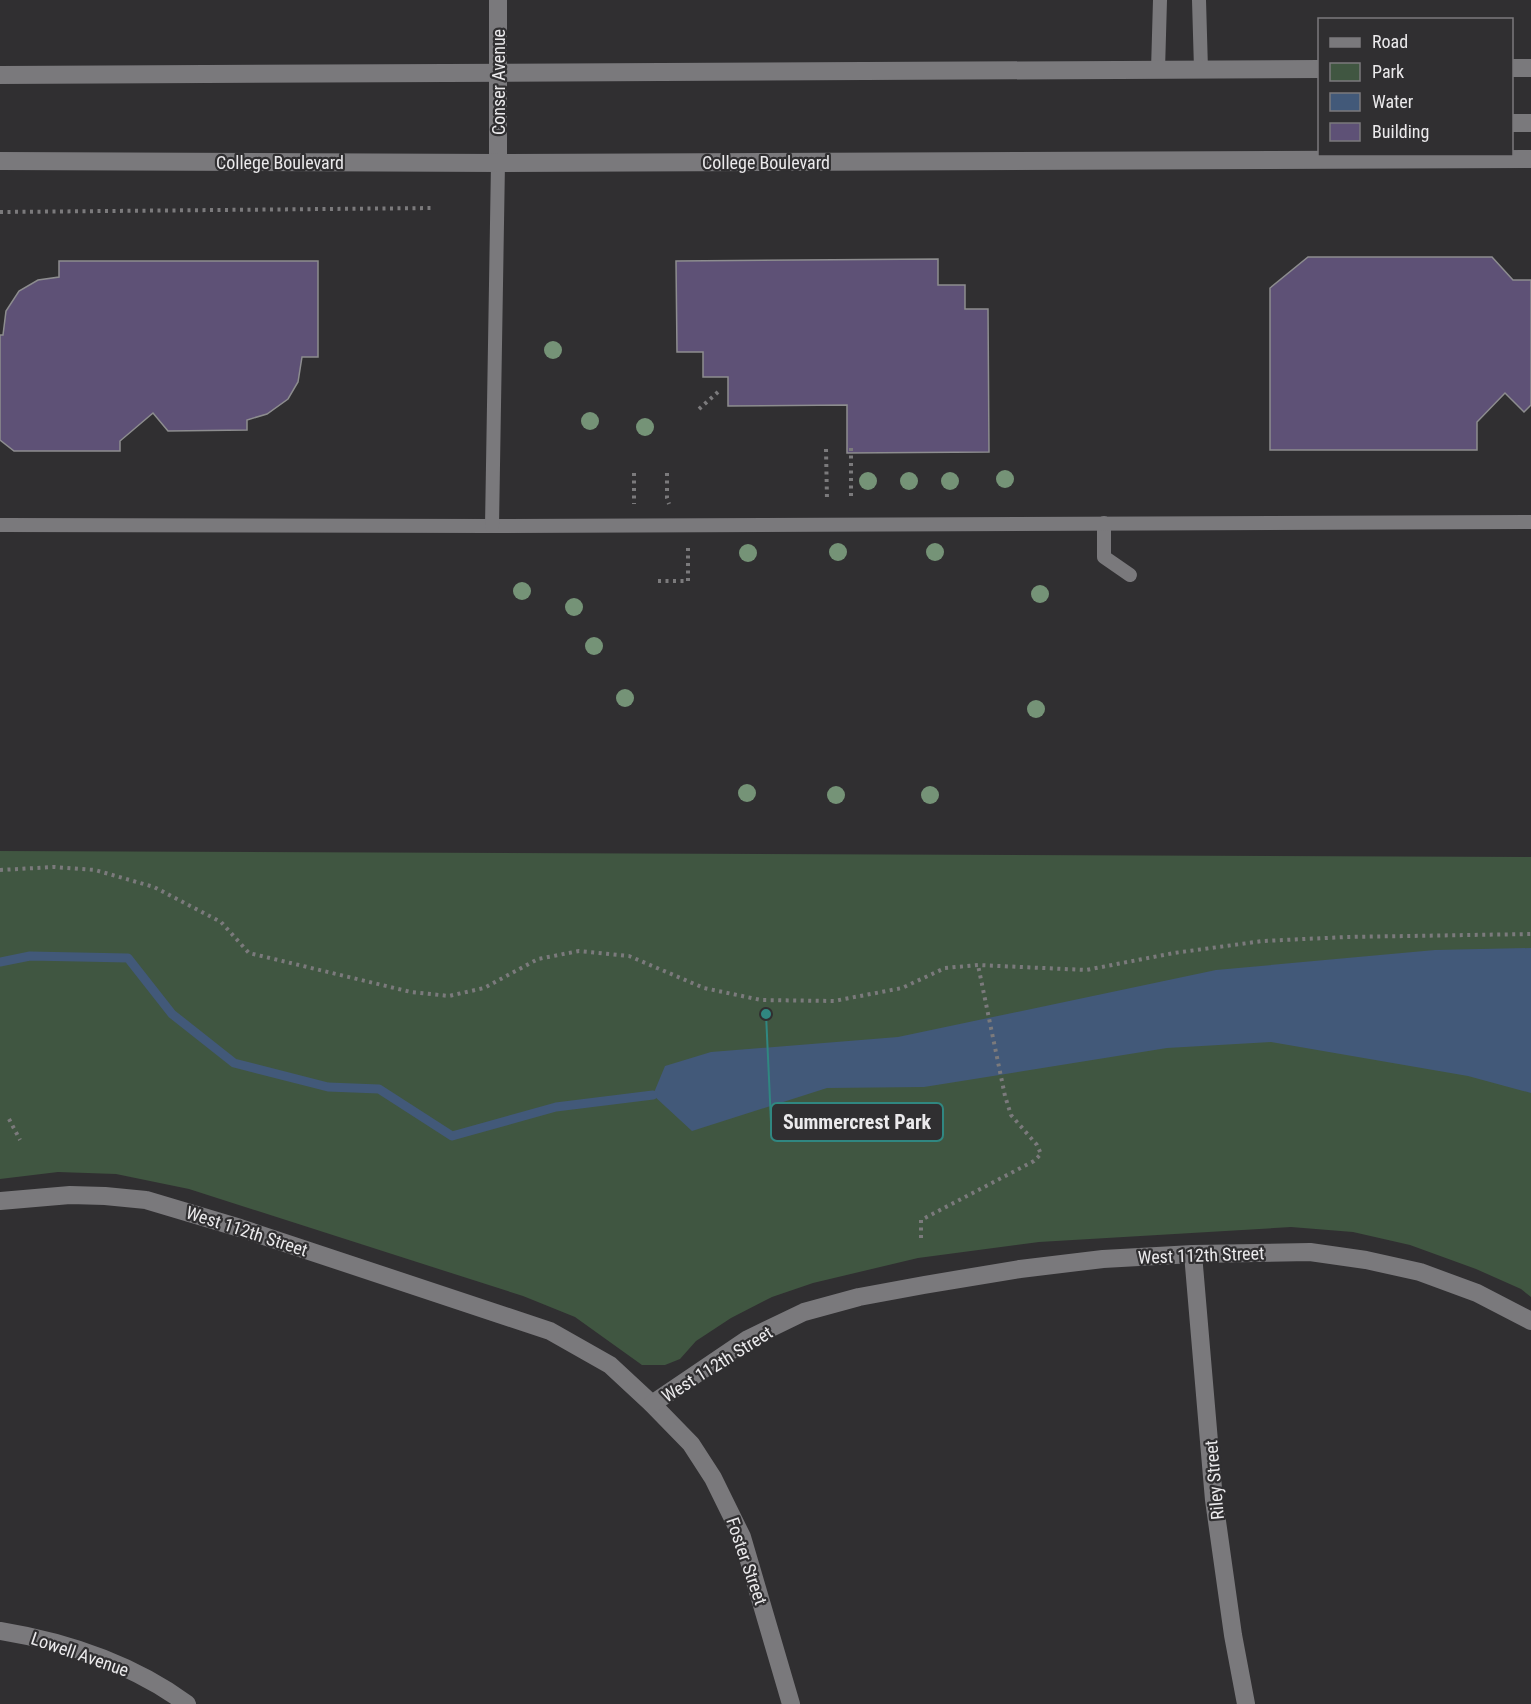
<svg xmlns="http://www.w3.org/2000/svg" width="1531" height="1704" font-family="'Roboto Condensed',sans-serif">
<rect width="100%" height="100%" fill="#302f31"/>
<polygon fill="#405641" points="0,851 1531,857 1531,1297 1521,1289 1476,1269 1410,1245 1353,1232 1291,1227 1039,1242 918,1258 813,1283 772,1297 731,1318 696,1341 680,1359 665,1365 642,1365 575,1317 523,1296 189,1189 116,1174 58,1172 0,1179"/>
<polygon fill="#425979" points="1531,948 1531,1093 1468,1076 1271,1042 1167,1048 924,1087 827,1088 692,1131 653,1095 665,1066 711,1052 898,1037 1216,970 1435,950"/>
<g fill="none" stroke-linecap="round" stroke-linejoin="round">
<polyline stroke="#425979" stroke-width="9" points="0,962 30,956 128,958 172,1014 234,1063 328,1087 379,1089 452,1136 556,1107 653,1095"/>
</g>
<g fill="#5e5176" stroke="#8d8d8f" stroke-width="1.5">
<polygon points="1308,257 1492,257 1513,280 1531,280 1531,405 1524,412 1505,393 1477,422 1477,450 1270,450 1270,288"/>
<polygon points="938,259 938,285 965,285 965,309 988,309 989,452 847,453 847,405 728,406 728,377 703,377 703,352 677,352 676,261"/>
<polygon points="59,261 318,261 318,357 302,357 298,382 288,399 267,414 247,420 247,430 168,431 153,413 120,441 120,451 14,451 0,440 0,335 3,335 6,311 19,291 38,280 59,277"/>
</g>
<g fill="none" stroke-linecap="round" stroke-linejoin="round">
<g stroke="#7b7a7c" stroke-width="4" stroke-dasharray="3 4.5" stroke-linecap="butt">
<polyline points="0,212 435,208"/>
<polyline points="699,409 718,392"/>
<polyline points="851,448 851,499"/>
<polyline points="826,449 827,499"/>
<polyline points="634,473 634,504"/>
<polyline points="667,473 667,498 669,504"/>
<polyline points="658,581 688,581 688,547"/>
<polyline points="0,870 54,867 95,870 154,887 221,922 249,953 411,992 449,996 484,988 538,959 579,951 629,956 704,988 761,1000 834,1001 902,988 945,968 978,965 1086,970 1174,953 1263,941 1346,937 1531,934"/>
<polyline points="9,1119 20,1140"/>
<polyline points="921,1238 921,1220 1034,1161 1041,1154 1037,1145 1011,1115 1005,1096 978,965"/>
</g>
<g stroke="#7a797c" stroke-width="14">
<polyline points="1199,0 1201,69"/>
<polyline points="1158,70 1160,0"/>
<polyline points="1104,523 1104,557 1130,575"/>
<polyline points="0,525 492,526 1531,522"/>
<polyline points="492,526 498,163"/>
</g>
<g stroke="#7a797c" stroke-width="18">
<polyline points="498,163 498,0"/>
<polyline points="0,1201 70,1195 105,1196 146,1200 240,1228 550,1331 610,1365 652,1404 691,1444 713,1478 742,1537 791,1704"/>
<polyline points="1193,1254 1214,1500 1233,1635 1246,1704"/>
<polyline points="652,1404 748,1339 804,1312 859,1297 924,1285 1020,1269 1103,1259 1193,1254 1310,1252 1366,1260 1420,1272 1477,1293 1531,1321"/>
</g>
<g stroke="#7a797c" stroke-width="18">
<polyline points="1512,68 1531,68"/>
<polyline points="0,75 1320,69"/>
<polyline points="1512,123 1531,123"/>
<polyline points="0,161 498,163 1531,159"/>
<path d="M0,1631C67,1642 132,1664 187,1704"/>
</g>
</g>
<g fill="#759377">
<circle cx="553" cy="350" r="9"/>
<circle cx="590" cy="421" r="9"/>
<circle cx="645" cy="427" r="9"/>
<circle cx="1005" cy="479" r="9"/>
<circle cx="868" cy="481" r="9"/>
<circle cx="909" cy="481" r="9"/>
<circle cx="950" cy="481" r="9"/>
<circle cx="838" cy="552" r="9"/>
<circle cx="935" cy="552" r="9"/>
<circle cx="748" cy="553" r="9"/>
<circle cx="522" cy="591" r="9"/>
<circle cx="1040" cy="594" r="9"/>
<circle cx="574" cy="607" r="9"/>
<circle cx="594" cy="646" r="9"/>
<circle cx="625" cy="698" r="9"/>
<circle cx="1036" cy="709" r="9"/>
<circle cx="747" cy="793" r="9"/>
<circle cx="836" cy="795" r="9"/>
<circle cx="930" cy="795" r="9"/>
</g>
<g text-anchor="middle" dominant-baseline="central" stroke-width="4.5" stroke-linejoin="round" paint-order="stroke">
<g font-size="18" fill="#ebeaec" stroke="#302f31">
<text transform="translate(498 82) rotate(-90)">Conser Avenue</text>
<text x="280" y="162">College Boulevard</text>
<text x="766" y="162">College Boulevard</text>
<text transform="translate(247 1231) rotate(18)">West 112th Street</text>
<text transform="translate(1201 1255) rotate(-2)">West 112th Street</text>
<text transform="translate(717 1364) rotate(-32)">West 112th Street</text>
<text transform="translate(1214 1480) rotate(-95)">Riley Street</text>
<text transform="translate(747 1561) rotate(71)">Foster Street</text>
<text transform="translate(80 1654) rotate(19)">Lowell Avenue</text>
</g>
</g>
<path fill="none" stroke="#308781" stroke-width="2" d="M766 1014L771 1122"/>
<circle fill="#308781" stroke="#302f31" stroke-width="2" cx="766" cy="1014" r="6"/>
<rect fill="#302f31" stroke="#308781" stroke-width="2" x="771" y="1103" width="172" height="38" rx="6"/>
<g font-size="20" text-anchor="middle" font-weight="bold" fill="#ebeaec">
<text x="857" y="1129">Summercrest Park</text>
</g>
<rect x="1318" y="18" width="195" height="138" fill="#302f31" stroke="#7b7a7c" stroke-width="1.5"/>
<rect x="1330" y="38" width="30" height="9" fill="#7a797c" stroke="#7b7a7c" stroke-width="1.5"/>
<text x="1372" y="48" font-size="18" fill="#ebeaec">Road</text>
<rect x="1330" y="63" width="30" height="18" fill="#405641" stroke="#7b7a7c" stroke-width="1.5"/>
<text x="1372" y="78" font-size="18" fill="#ebeaec">Park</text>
<rect x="1330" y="93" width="30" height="18" fill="#425979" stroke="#7b7a7c" stroke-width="1.5"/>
<text x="1372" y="108" font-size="18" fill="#ebeaec">Water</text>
<rect x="1330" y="123" width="30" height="18" fill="#5e5176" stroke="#7b7a7c" stroke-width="1.5"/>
<text x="1372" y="138" font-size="18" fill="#ebeaec">Building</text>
</svg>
